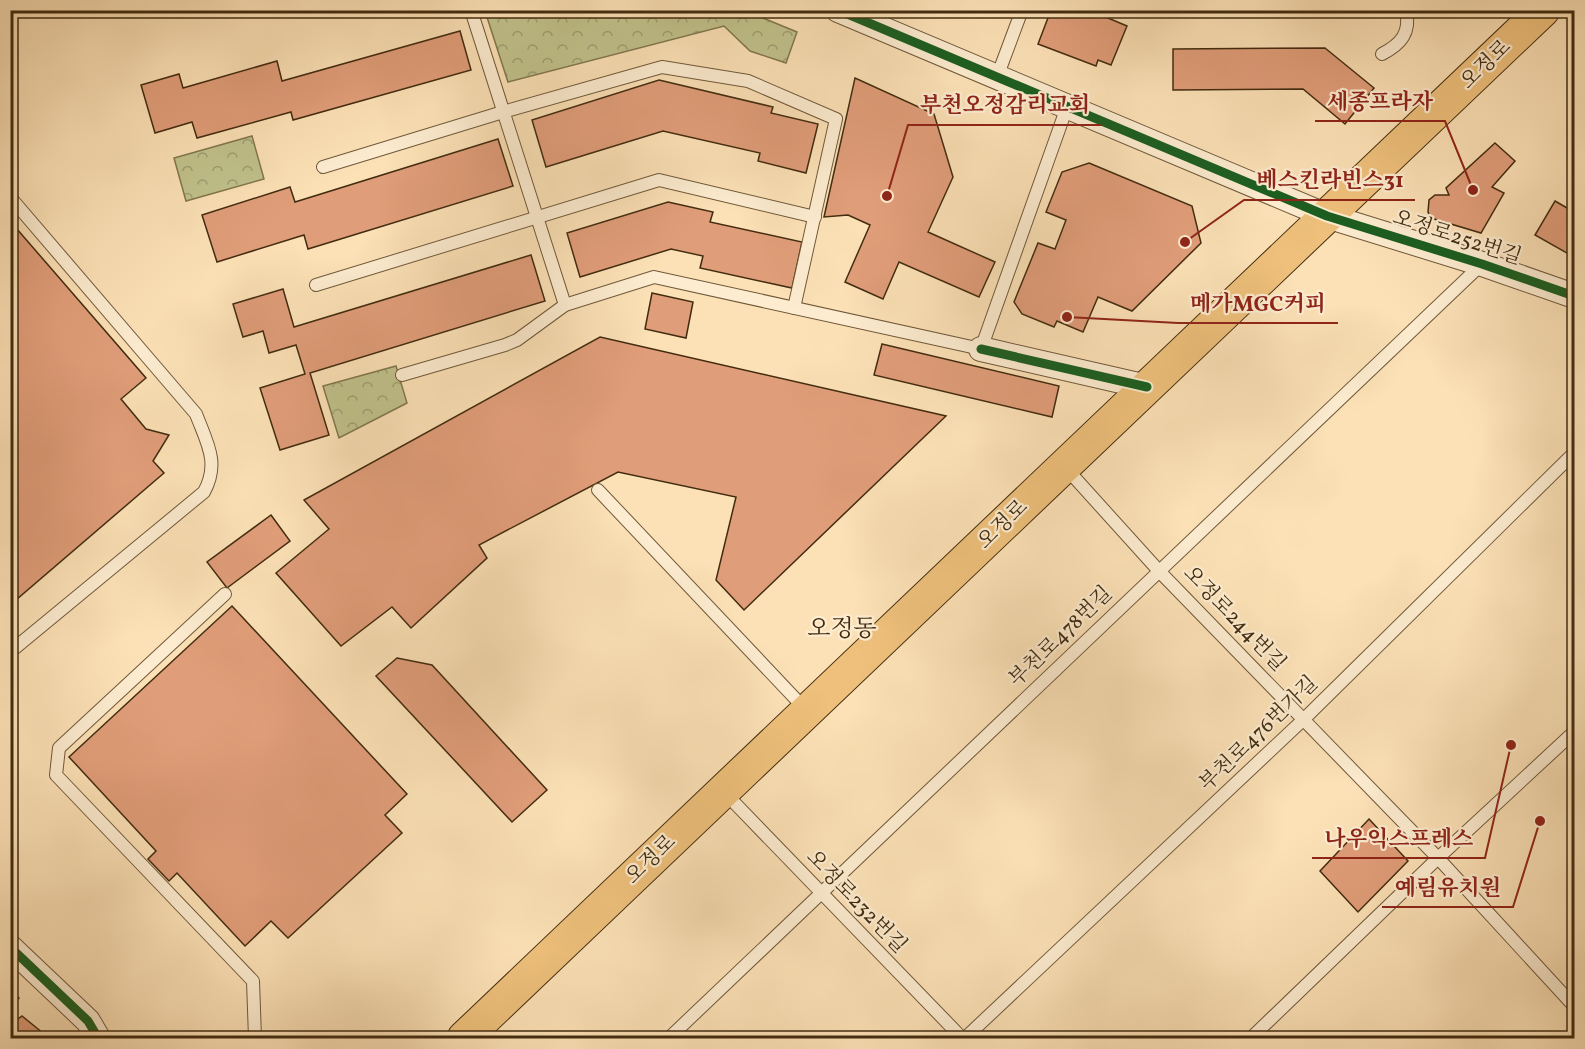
<svg xmlns="http://www.w3.org/2000/svg" width="1585" height="1049" viewBox="0 0 1585 1049" font-family="Vollkorn,'Noto Serif KR',serif">
<style>
.forest{fill:url(#forest-crowns);stroke:#82774e;stroke-width:1.5}
.building{fill:#e09d79;stroke:#422c10;stroke-width:1.5}
.lines{fill:none;stroke-linecap:round;stroke-linejoin:round}
.lane-casing{stroke:#70593a;stroke-width:14}
.street-casing{stroke:#70593a;stroke-width:26}
.primary-casing{stroke:#422c10;stroke-width:35}
.lane{stroke:#fdecd0;stroke-width:12}
.street{stroke:#fdecd0;stroke-width:24}
.primary{stroke:#eec07b;stroke-width:33}
.cycleway-casing{stroke:#fdecd0;stroke-width:13}
.cycleway{stroke:#1b5e20;stroke-width:9}
.labels{text-anchor:middle;dominant-baseline:central;stroke-width:4.5;stroke-linejoin:round;paint-order:stroke}
.street-label{font-size:21px;fill:#422c10;stroke:#fdecd0}
.quarter-label{font-size:24px;fill:#422c10;stroke:#fdecd0}
.leader{fill:none;stroke:#8f2418;stroke-width:2}
.callout-dot{fill:#8f2418;stroke:#fdecd0;stroke-width:2}
.callout-label{font-size:22px;text-anchor:middle;font-weight:bold;fill:#8f2418;stroke:#fdecd0;stroke-width:4.5;stroke-linejoin:round;paint-order:stroke}
</style>
<defs>
<pattern id="forest-crowns" width="20" height="18" patternUnits="userSpaceOnUse" patternTransform="scale(1.5)"><rect width="20" height="18" fill="#c1c28c"/><path d="M2 6a3 3 0 1 1 6 0M12 15a3 3 0 1 1 6 0" fill="none" stroke="#9e9e71"/></pattern>
</defs>
<rect width="100%" height="100%" fill="#fce1b6"/>
<filter id="stains"><feTurbulence type="fractalNoise" baseFrequency=".00333" numOctaves="4"/><feColorMatrix values="0 0 0 0 .2 0 0 0 0 .09 0 0 0 0 .02 0 0 0 .5 -.17"/></filter>
<radialGradient id="worn" r=".72"><stop offset=".6" stop-color="#630" stop-opacity="0"/><stop offset="1" stop-color="#630" stop-opacity=".3"/></radialGradient>
<g class="forest">
<polygon points="485,11 746,11 797,32 786,63 750,51 724,26 508,82"/>
<polygon points="252,136 264,179 186,201 174,158"/>
<polygon points="396,366 407,403 339,438 323,386"/>
</g>
<g class="building">
<polygon points="1051,10 1089,10 1127,26 1111,65 1098,60 1096,66 1038,44"/>
<polygon points="460,31 471,70 293,120 291,112 197,138 192,122 155,133 141,85 179,74 183,88 277,61 282,81"/>
<polygon points="1325,48 1374,88 1345,124 1303,89 1173,90 1173,49"/>
<polygon points="855,78 934,114 953,177 928,232 995,262 979,297 899,262 883,299 845,282 870,225 848,215 824,217"/>
<polygon points="659,80 773,107 771,113 818,124 806,173 758,161 760,153 663,131 546,167 532,120"/>
<polygon points="498,139 513,186 308,249 304,235 217,262 202,215 290,187 295,202"/>
<polygon points="1495,143 1515,161 1492,187 1504,193 1481,233 1431,218 1428,212 1429,200 1435,195 1449,195 1446,188"/>
<polygon points="1089,163 1192,206 1201,243 1132,311 1098,297 1083,332 1057,321 1054,327 1022,314 1014,302 1038,243 1055,249 1066,220 1046,212 1062,172"/>
<polygon points="1555,201 1574,212 1574,257 1535,235"/>
<polygon points="668,202 713,212 710,222 802,242 792,288 700,268 703,256 671,249 580,277 567,233"/>
<polygon points="10,221 146,378 121,399 146,429 169,435 153,461 164,473 10,605"/>
<polygon points="531,255 545,301 310,373 329,435 280,450 260,388 305,374 296,345 269,353 263,331 243,337 233,304 283,289 294,327"/>
<polygon points="652,293 693,302 686,338 645,329"/>
<polygon points="600,337 946,416 744,610 716,580 736,497 618,472 479,545 487,558 411,628 392,607 341,646 276,573 329,529 304,500"/>
<polygon points="882,344 1059,386 1052,417 874,375"/>
<polygon points="271,515 290,541 227,588 207,562"/>
<polygon points="232,606 407,794 385,815 402,833 288,938 271,921 245,946 177,873 169,881 148,859 156,851 69,757"/>
<polygon points="397,658 432,665 547,790 512,822 376,676"/>
<polygon points="1369,819 1408,861 1358,912 1320,871"/>
<polygon points="10,990 19,998 10,1009"/>
<polygon points="22,1016 49,1038 10,1038 10,1025"/>
</g>
<g class="lines">
<defs>
<g id="lane">
<polyline points="471,10 565,305 654,277 981,349 1067,107"/>
<path d="M1382,54C1401,44 1411,33 1406,10"/>
<polyline points="997,77 1022,10"/>
<polyline points="323,167 503,112 662,67 748,81 836,119 794,308"/>
<path d="M10,197L196,414C207,443 220,463 204,492L10,652"/>
<polyline points="316,285 659,180 815,217"/>
<polyline points="402,375 505,345 517,340 565,305"/>
<polyline points="1065,467 1159,571 1438,858 1574,1006"/>
<polyline points="598,490 807,711"/>
<polyline points="225,594 59,748 56,775 253,981 255,1038"/>
<polyline points="724,792 962,1038"/>
<polyline points="669,1038 1482,264"/>
<polyline points="965,1038 1304,719 1574,453"/>
<polyline points="1251,1038 1438,858 1574,732"/>
</g>
<g id="street">
<polyline points="838,10 1327,216 1482,264 1574,296"/>
<polyline points="981,349 1147,387"/>
<polyline points="10,947 88,1021 98,1038"/>
</g>
<polyline id="primary" points="464,1038 1543,10"/>
</defs>
<use href="#lane" class="lane-casing"/>
<use href="#street" class="street-casing"/>
<use href="#primary" class="primary-casing"/>
<use href="#lane" class="lane"/>
<use href="#street" class="street"/>
<use href="#primary" class="primary"/>
<defs>
<g id="cycleway">
<polyline points="838,10 1327,216 1482,264 1574,296"/>
<polyline points="981,349 1147,387"/>
<polyline points="10,947 88,1021 98,1038"/>
</g>
</defs>
<use href="#cycleway" class="cycleway-casing"/>
<use href="#cycleway" class="cycleway"/>
</g>
<g class="labels">
<g class="street-label">
<text transform="translate(1486 65) rotate(-44)">오정로</text>
<text transform="translate(1457 238) rotate(18)">오정로252번길</text>
<text transform="translate(1003 525) rotate(-44)">오정로</text>
<text transform="translate(1234 619) rotate(46)">오정로244번길</text>
<text transform="translate(1061 637) rotate(-44)">부천로478번길</text>
<text transform="translate(1259 734) rotate(-44)">부천로476번가길</text>
<text transform="translate(651 860) rotate(-44)">오정로</text>
<text transform="translate(856 902) rotate(46)">오정로232번길</text>
</g>
<g class="quarter-label">
<text x="842" y="630">오정동</text>
</g>
</g>
<path class="leader" d="M1473 190L1445 121H1315M887 196L908 125H1102M1185 242L1244 200H1415M1067 317L1178 323H1338M1511 745L1485 858H1312M1540 821L1513 907H1382"/>
<g class="callout-dot">
<circle cx="1473" cy="190" r="6"/>
<circle cx="887" cy="196" r="6"/>
<circle cx="1185" cy="242" r="6"/>
<circle cx="1067" cy="317" r="6"/>
<circle cx="1511" cy="745" r="6"/>
<circle cx="1540" cy="821" r="6"/>
</g>
<g class="callout-label">
<text x="1380" y="109">세종프라자</text>
<text x="1005" y="112">부천오정감리교회</text>
<text x="1330" y="187">베스킨라빈스31</text>
<text x="1258" y="311">메가MGC커피</text>
<text x="1399" y="846">나우익스프레스</text>
<text x="1448" y="895">예림유치원</text>
</g>
<rect width="1585" height="1049" fill="none" stroke="#fce1b6" stroke-width="36"/>
<rect x="12" y="12" width="1561" height="1025" fill="none" stroke="#422c10" stroke-width="3"/>
<rect x="18" y="18" width="1549" height="1013" fill="none" stroke="#422c10" stroke-width="1.5"/>
<rect width="100%" height="100%" filter="url(#stains)"/>
<rect width="100%" height="100%" fill="url(#worn)"/>
</svg>
